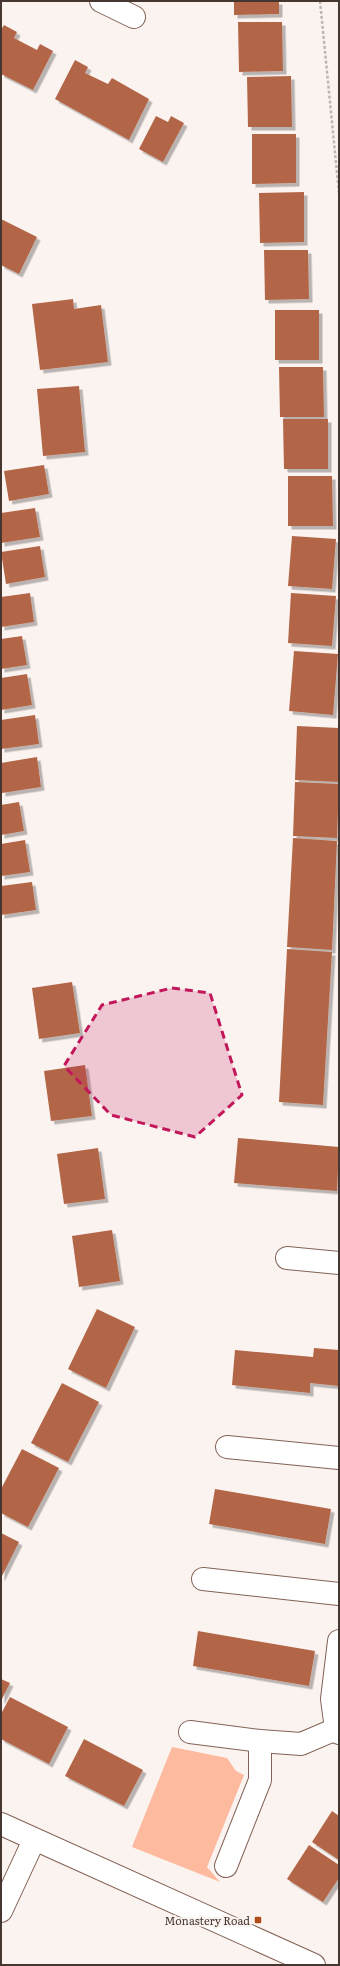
<svg xmlns="http://www.w3.org/2000/svg" width="340" height="1966" viewBox="0 0 340 1966" font-family="Literata,serif">
<style>
.green{fill:#feba9f}
.building{fill:#b36646;filter:url(#shadow)}
.lines{fill:none;stroke-linecap:round;stroke-linejoin:round}
.minor-casing{stroke:#826255;stroke-width:24}
.path{stroke:#bfb5b1;stroke-width:2.5;stroke-dasharray:3 2;stroke-linecap:butt}
.minor{stroke:#fff;stroke-width:22}
.marked{fill:#c2185b;fill-opacity:0.2;stroke:#c2185b;stroke-width:3;stroke-dasharray:8 5;stroke-linejoin:round}
.poi-dot{fill:#b04c1a;stroke:#fbf3f0;stroke-width:1.5}
.labels{text-anchor:middle;dominant-baseline:central;stroke-width:4;stroke-linejoin:round;paint-order:stroke}
.poi-label{font-size:11px;fill:#453630;stroke:#fbf3f0;text-anchor:end}
</style>
<defs>
<filter id="shadow"><feDropShadow dx="3.5" dy="3.5" stdDeviation="0" flood-color="#0004"/></filter>
</defs>
<rect width="100%" height="100%" fill="#fbf3f0"/>
<polygon class="green" points="172,1747 227,1758 236,1771 244,1775 207,1867 220,1882 132,1847"/>
<g class="building">
<polygon points="234,1 279,1 279,14 234,15"/>
<polygon points="238,22 282,22 283,71 239,72"/>
<polygon points="4,25 17,32 14,38 37,50 40,44 53,51 33,90 1,74 1,30"/>
<polygon points="75,60 88,67 85,73 108,84 112,78 149,99 129,140 55,99"/>
<polygon points="291,76 292,127 248,127 247,77"/>
<polygon points="156,116 168,122 171,116 184,123 163,162 139,149"/>
<polygon points="252,134 296,134 296,183 252,184"/>
<polygon points="304,192 304,242 260,243 259,193"/>
<polygon points="1,219 37,237 19,274 1,265"/>
<polygon points="264,250 308,250 309,299 265,300"/>
<polygon points="73,299 74,309 101,305 108,362 40,370 32,304"/>
<rect x="275" y="310" width="44" height="50"/>
<polygon points="279,367 323,367 324,417 280,417"/>
<polygon points="79,386 85,452 43,456 37,389"/>
<polygon points="283,419 328,419 328,469 284,469"/>
<polygon points="44,465 49,494 9,501 4,471"/>
<polygon points="288,476 332,476 333,526 288,526"/>
<polygon points="35,508 40,537 1,543 1,513"/>
<polygon points="292,536 336,539 332,589 288,586"/>
<polygon points="40,546 45,577 6,584 1,552"/>
<polygon points="30,593 34,622 1,627 1,597"/>
<polygon points="291,593 336,596 332,646 288,643"/>
<polygon points="22,636 27,665 1,669 1,639"/>
<polygon points="294,651 338,654 333,715 289,711"/>
<polygon points="27,674 32,705 1,710 1,678"/>
<polygon points="35,715 39,744 1,749 1,720"/>
<polygon points="297,726 339,728 339,782 295,780"/>
<polygon points="37,757 41,787 2,793 1,763"/>
<polygon points="295,782 339,784 337,838 293,836"/>
<polygon points="19,802 24,831 1,835 1,805"/>
<polygon points="293,838 337,841 332,950 287,947"/>
<polygon points="25,840 30,872 1,876 1,844"/>
<polygon points="32,882 36,910 1,915 1,886"/>
<polygon points="287,949 332,952 323,1105 279,1102"/>
<polygon points="72,982 80,1033 39,1039 32,988"/>
<polygon points="85,1065 92,1116 51,1121 44,1071"/>
<polygon points="238,1138 339,1147 337,1191 234,1183"/>
<polygon points="98,1148 105,1199 64,1204 57,1154"/>
<polygon points="112,1230 120,1281 79,1287 72,1236"/>
<polygon points="97,1309 135,1327 106,1388 68,1369"/>
<polygon points="314,1348 339,1350 339,1386 310,1383 310,1393 232,1385 235,1350 313,1357"/>
<polygon points="62,1383 99,1402 68,1462 31,1443"/>
<polygon points="22,1449 59,1468 28,1527 1,1513 1,1489"/>
<polygon points="215,1489 331,1509 325,1544 209,1524"/>
<polygon points="1,1533 19,1542 1,1578"/>
<polygon points="198,1631 315,1651 309,1686 193,1666"/>
<polygon points="1,1679 10,1683 1,1701"/>
<polygon points="10,1697 68,1727 49,1764 1,1739 1,1714"/>
<polygon points="84,1739 143,1770 124,1806 65,1776"/>
<polygon points="332,1811 339,1816 339,1860 312,1842"/>
<polygon points="309,1845 339,1865 339,1878 323,1902 287,1879"/>
</g>
<g class="lines">
<defs>
<g id="minor">
<polyline points="101,1 134,17"/>
<polyline points="287,1258 339,1263"/>
<polyline points="227,1447 339,1458"/>
<polyline points="203,1579 339,1594"/>
<polyline points="339,1641 332,1699 336,1729 339,1733"/>
<polyline points="190,1732 260,1741 301,1744 336,1729"/>
<polyline points="1,1824 314,1965"/>
<polyline points="226,1866 260,1780 260,1741"/>
<polyline points="1,1911 34,1840"/>
</g>
</defs>
<use href="#minor" class="minor-casing"/>
<polyline class="path" points="320,1 339,193"/>
<use href="#minor" class="minor"/>
</g>
<path class="marked" d="M172,988L210,993L242,1095L195,1137L111,1115L64,1066L102,1005Z"/>
<rect class="poi-dot" x="254" y="1916" width="8" height="8" rx="2"/>
<g class="labels">
<g class="poi-label">
<text x="250" y="1920">Monastery Road</text>
</g>
</g>
<rect width="340" height="1966" fill="none" stroke="#453630" stroke-width="4"/>
</svg>
